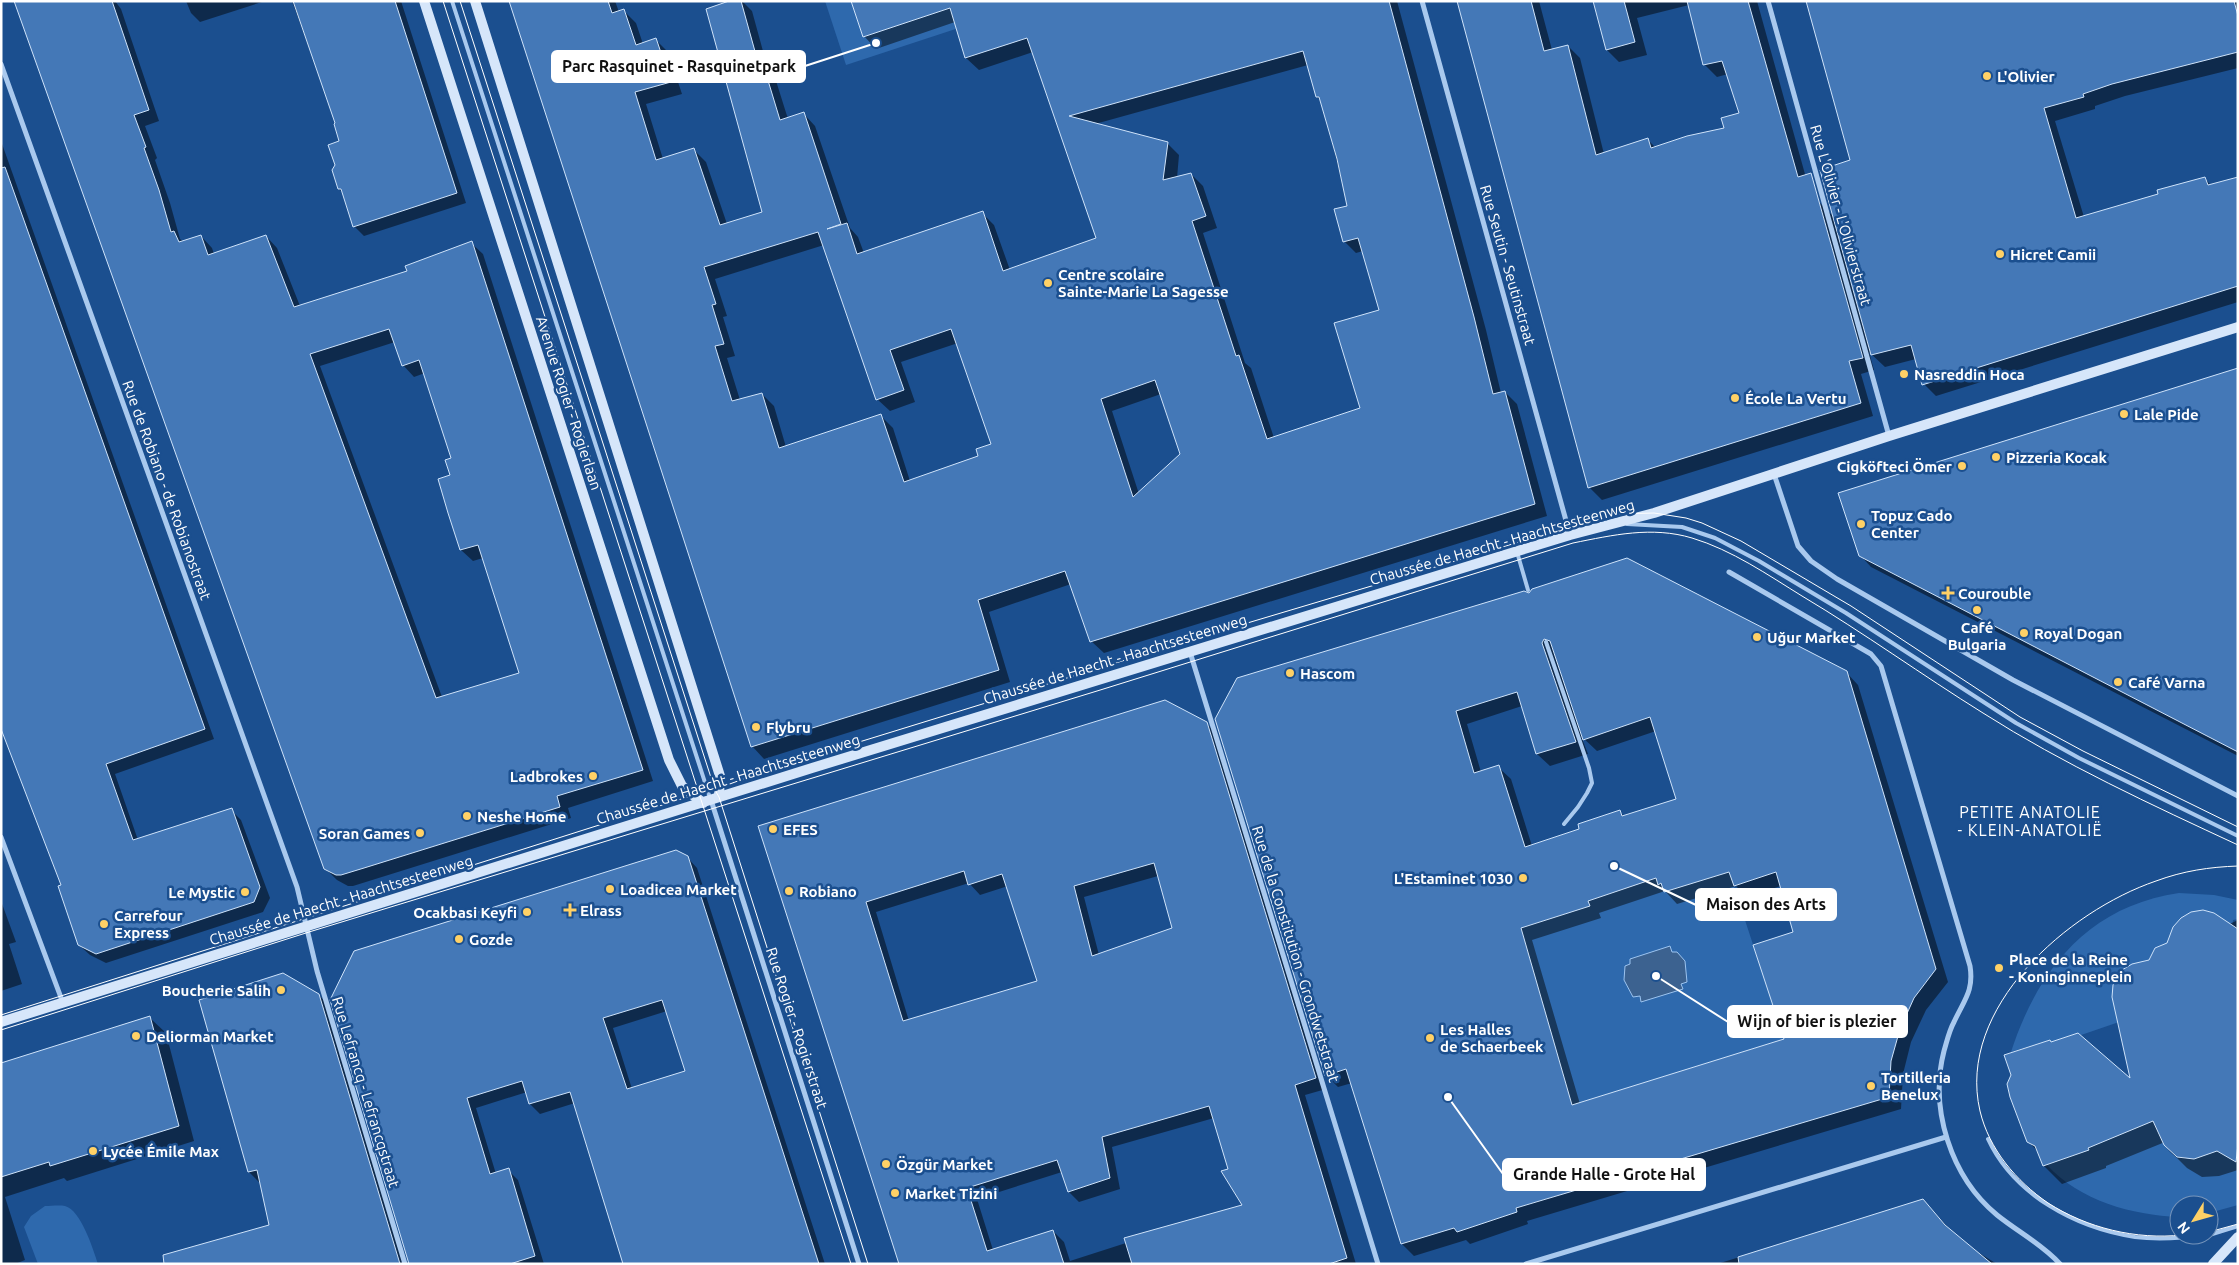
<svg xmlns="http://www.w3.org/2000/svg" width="2239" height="1265" viewBox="0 0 2239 1265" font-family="Ubuntu,sans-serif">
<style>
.green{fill:#2e69ad}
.water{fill:#3c6290;stroke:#9cc4f0}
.shadow{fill:#0007;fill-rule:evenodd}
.building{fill:#4478b7;stroke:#cfe3fa;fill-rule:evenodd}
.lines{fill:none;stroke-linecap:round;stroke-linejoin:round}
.lane{stroke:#a9c9ee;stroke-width:4}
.street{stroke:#a9c9ee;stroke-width:5}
.secondary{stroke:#d6e6fa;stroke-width:10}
.tram{stroke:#fff;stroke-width:1}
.poi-dot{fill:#ffd166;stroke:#1b4f8f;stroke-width:2}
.labels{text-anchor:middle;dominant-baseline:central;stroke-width:5;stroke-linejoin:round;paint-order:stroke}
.poi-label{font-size:15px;font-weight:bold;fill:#fff;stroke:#1b4f8f;text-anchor:start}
.street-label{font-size:15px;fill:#fff;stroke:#1b4f8f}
.neighbourhood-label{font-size:16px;letter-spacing:1px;fill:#fff;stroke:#1b4f8f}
.leader{fill:none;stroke:#fff;stroke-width:2}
.callout-dot{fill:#fff;stroke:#1b4f8f;stroke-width:2}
.callout{fill:#fff;stroke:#fff;stroke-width:2}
.callout-label{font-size:16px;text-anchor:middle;font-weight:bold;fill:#111}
</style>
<rect width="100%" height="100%" fill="#1b4f8f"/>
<g class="green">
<polygon points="825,1 1041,1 846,65"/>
<polygon points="1676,799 1722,850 1784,1039 1572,1105 1521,928 1590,906 1588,901 1656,878 1658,884 1661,883 1664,892 1690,884 1679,835 1667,802"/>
<path d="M2179,893L2214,895L2238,900V919L2233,920L2232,930L2214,913L2203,910L2191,912L2181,918L2173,927L2169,951L2163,945L2155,948L2151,956L2157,963C2109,960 2109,984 2119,1022L2052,1045L2050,1040L2011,1052C2038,969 2089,906 2179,893Z"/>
<path d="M2153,1121C2157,1129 2160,1139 2165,1146C2180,1169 2204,1158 2220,1144V1153L2228,1157L2238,1144V1205L2209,1213V1205H2179V1217C2132,1215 2080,1201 2047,1165L2088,1150L2087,1144Z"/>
<path d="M45,1206C51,1206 59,1205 65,1206C81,1210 93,1249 98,1264H38L24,1227L31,1216Z"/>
</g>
<polygon class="water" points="1670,946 1672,952 1677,952 1685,961 1687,982 1681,984 1683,989 1641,1002 1640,996 1633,997 1624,980 1625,966 1630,964 1630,959"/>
<g class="shadow">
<path d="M16,1H115L121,9L159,121L145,126L157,158L155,160L170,203L180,239L184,242L201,236L212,248L214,254L266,236L277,248L300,306L408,272L471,243L483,254L653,781L568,808L571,818L353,886H348L337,880L325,868ZM395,342L403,365L414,377L425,373L453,458L450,513L461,550L473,561L483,558L521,674L442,697L320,366Z"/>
<polygon points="186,1 265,1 200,22 191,13"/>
<polygon points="292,1 401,1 466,203 364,236 354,226 343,193 339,189 336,165 341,142 337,124"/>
<path d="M511,1H615L619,12L624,11L636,23L643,44L656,40L668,52L682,94L646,104L663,159L694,150L706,162L727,224L763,213L733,1H742L752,11L766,62L772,68L788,119L803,113L815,126L850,228L858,237L864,253L982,213L994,225L1010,270L1097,239L1033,52L979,70L966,58L955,22L876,49L864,36L852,1H1397L1486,330L1501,393L1505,392L1517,404L1547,516L1104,653L1091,641L1071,584L989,612L1010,682L764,759L752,746ZM1308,65L1317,97L1322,101L1348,206L1344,241L1356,253L1363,251L1380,311L1361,408L1274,438L1251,368L1245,363L1203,233L1217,228L1203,186L1191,174L1177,178L1179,155L1167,143L1095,124ZM824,245L877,399L890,411L915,402L901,362L958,343L993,444L980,457L910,481L893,428L881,416L786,447L774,406L762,394L740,400L727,358L735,356L723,317L727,316L715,279ZM1161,394L1182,454L1139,494L1112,411Z"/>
<polygon points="1459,1 1539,1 1552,50 1568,46 1580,58 1604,154 1648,140 1656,148 1726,129 1741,114 1728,74 1717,77 1704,64 1689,5 1637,18 1647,55 1619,62 1607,50 1594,1 1757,1 1808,185 1818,201 1834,217 1861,189 1807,1 2238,1 2238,68 2125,96 2095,106 2095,109 2055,121 2084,217 2160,195 2205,179 2212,186 2238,178 2238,302 1936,396 1924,384 1916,359 1885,367 1869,352 1874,370 1861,374 1873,416 1602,500 1589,487"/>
<polygon points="1,141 214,739 115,774 138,840 231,810 241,820 270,898 263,912 106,963 90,955 79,945 62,886 1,723"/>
<polygon points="2238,369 2238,756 1871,567 1860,555"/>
<path d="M1524,592L1846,672L1858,685L1948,982L1926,1010L1911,1042L1903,1074L1901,1109L1527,1221L1528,1224L1470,1244L1466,1240L1414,1256L1402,1244L1352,1083L1338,1087L1326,1075L1217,719ZM1522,706L1537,754L1550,766L1588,754L1581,736L1597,751L1656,731L1678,800L1624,816L1619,811L1581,830L1532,846L1511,779L1498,767L1481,772L1467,724ZM1736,886L1747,897L1781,886L1795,933L1785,1039L1580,1104L1532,940L1601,918L1599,913L1665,891L1677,904Z"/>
<path d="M1206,723L1217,734L1326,1089L1305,1095L1356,1264H900L760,827ZM1158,876L1173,929L1099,955L1084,897ZM969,883L980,895L1008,886L1038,982L909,1021L876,912ZM1214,1118L1230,1170L1244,1205L1070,1261L1064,1242L1053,1231L993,1250L977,1199L1062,1172L1069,1192L1079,1202L1120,1189L1112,1147Z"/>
<path d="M687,857L697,868L825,1264H625L575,1103L540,1114L530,1104L527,1092L476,1108L496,1174L508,1170L518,1180L544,1264H410L332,1000ZM667,1011L686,1071L632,1089L613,1028Z"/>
<polygon points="1,901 16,942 9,944 22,984 1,991"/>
<polygon points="2238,920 2238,1170 2219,1176 2202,1177 2187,1168 2168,1149 2165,1142 2106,1166 2106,1168 2062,1184 2044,1166 2039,1153 2028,1141 2052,1043 2132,1081 2150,961"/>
<polygon points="319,995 329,1006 407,1264 217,1264 271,1226 261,1181 259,1182 249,1172"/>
<polygon points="150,1018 166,1033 194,1141 67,1181 64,1178 5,1197 25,1260 15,1264 1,1264 1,1065"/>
<polygon points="1923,1200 1952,1232 1971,1248 1997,1264 1717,1264"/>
</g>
<g class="building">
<path d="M14,1H112L149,110L134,115L146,147L144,148L159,190L171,232L174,231L179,242L201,235L208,255L266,235L294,307L407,271L405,266L472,241L643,770L557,796L560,807L364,868L341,875H336L324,869ZM389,329L402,366L419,360L451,458L445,460L450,475L438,479L448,513L460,550L478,545L519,673L436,698L310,354Z"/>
<polygon points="293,1 395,1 457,193 353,227 341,189 338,189 332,170 335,165 328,145 339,141 334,124 335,123"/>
<path d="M509,1H608L612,13L624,9L636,45L656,38L671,82L635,92L656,160L694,148L720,225L762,212L706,9L729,1H741L756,55L760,54L780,120L804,112L841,224L827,229L847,223L857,254L983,211L1003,271L1096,238L1027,38L965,58L950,8L863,37L851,1H1389L1474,317L1493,394L1505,391L1535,504L1090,642L1065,571L978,600L999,670L751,747ZM1303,51L1316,97H1319L1337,159L1347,206L1334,209L1343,242L1358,238L1379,310L1334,323L1360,408L1267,439L1239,355L1236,356L1192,221L1206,216L1191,173L1163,180L1168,142L1069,116ZM818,232L876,400L904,390L890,350L951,329L991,444L976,449L978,456L904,482L881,414L779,448L762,393L732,401L715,346L724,344L712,305L716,304L704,267ZM1155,380L1180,454L1133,497L1101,399Z"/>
<polygon points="1457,1 1531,1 1544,51 1568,45 1596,155 1648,138 1651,148 1687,136 1724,128 1721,118 1739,113 1722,61 1703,65 1687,1 1748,1 1798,177 1811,173 1863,358 1849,361 1861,403 1588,488"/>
<polygon points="1593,1 1624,1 1635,42 1606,50"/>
<polygon points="1806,1 2234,1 2238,16 2238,52 2112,84 2083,94 2084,97 2044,108 2076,218 2158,194 2157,190 2205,177 2208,185 2238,177 2238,286 1922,385 1911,345 1871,355 1820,170 1850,160"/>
<polygon points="5,167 205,729 106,764 133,840 232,808 260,887 254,902 96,954 78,945 58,886 61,885 1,729 1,168"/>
<polygon points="2238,368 2238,752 1859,556 1838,493"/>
<path d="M1627,558L1847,671L1936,969L1914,998L1900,1029L1891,1061L1889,1097L1516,1208L1517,1212L1457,1232L1454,1228L1401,1244L1346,1069L1325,1076L1215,719L1237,678L1524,591L1529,593L1532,589ZM1544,639L1550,641L1583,740L1650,717L1676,799L1622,816L1620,810L1578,824L1579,829L1525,847L1499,765L1474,773L1456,711L1517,692L1536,754L1576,742L1542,643ZM1729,872L1734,886L1776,872L1793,932L1753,945L1784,1039L1572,1105L1521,928L1590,906L1588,901L1656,878L1658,885L1661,883L1664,892Z"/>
<path d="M1165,700L1207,722L1316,1078L1295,1085L1347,1258L1329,1264H1132L1124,1238L1242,1205L1221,1171L1228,1169L1209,1106L1102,1137L1110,1178L1068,1192L1057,1160L967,1188L987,1251L1053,1230L1064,1264H899L758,826ZM1154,863L1172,928L1092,956L1074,886ZM964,871L968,885L1002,874L1037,981L903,1021L866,902Z"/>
<path d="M676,850L688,856L819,1264H623L570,1092L529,1104L522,1081L467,1098L490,1174L509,1168L535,1256L510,1264H409L330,1000L354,951ZM662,1000L685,1071L627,1089L603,1018Z"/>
<polygon points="2203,910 2214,913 2238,929 2238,1144 2236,1162 2217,1151 2194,1159 2177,1157 2164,1145 2153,1121 2088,1148 2089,1150 2043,1166 2035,1146 2027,1142 2010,1097 2007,1084 2011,1075 2004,1055 2050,1040 2051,1042 2078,1033 2130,1078 2112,997 2113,985 2122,970 2132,964 2149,960 2155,948 2167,943 2173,927 2181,918 2191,912"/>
<polygon points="283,973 319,994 400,1264 164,1264 163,1255 269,1225 257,1170 248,1172 199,1000"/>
<polygon points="150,1016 179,1126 50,1166 49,1162 1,1177 1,1063"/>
<polygon points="1923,1199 1945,1225 1992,1264 1739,1264 1738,1257"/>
</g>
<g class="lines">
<g class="lane">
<polyline points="452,1 710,798"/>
<polyline points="1627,524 1682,527 1715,538 1759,561 1846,613 2016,723 2079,758 2238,836"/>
<polyline points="1517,552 1528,590"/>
<polyline points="1546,642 1589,768 1592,783 1587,793 1578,807 1564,824"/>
<path d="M1988,1139C2014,1195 2076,1228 2135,1237C2159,1240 2184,1238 2208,1235"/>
<polyline points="2209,1235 2238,1226"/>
</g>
<g class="street">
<polyline points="1422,1 1570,535"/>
<polyline points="1768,1 1889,436"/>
<polyline points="1,64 297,887 317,971 405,1264"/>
<polyline points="1774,474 1798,546 1811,561 1837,579 2013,680 2238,796"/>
<path d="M1729,572L1871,654L1881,666L1970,966C1974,991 1964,1000 1954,1022C1949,1031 1947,1041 1944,1051C1929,1109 1951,1177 1997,1215C2018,1232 2042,1244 2060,1264"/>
<polyline points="1190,652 1378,1264"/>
<polyline points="711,800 859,1264"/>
<polyline points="1,837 63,1003"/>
<polyline points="1526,1264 1946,1137"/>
</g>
<g class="secondary">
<polyline points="424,1 669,760 682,786 703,803"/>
<polyline points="475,1 720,776 719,797"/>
<polyline points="1,1022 812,768 1570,535 1654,513 1889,436 2238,327"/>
<polyline points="2213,1264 2238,1237"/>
</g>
<g class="tram">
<polyline points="443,1 851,1264"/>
<polyline points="460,1 715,790 719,797 868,1264"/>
<polyline points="1,1015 700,793 708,792 765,771 1187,641 1613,514 1654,513 1686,518 1702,523 1741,541 1851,606 2020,717 2083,751 2238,827"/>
<path d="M1,1030L309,932L1097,691L1573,543C1613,535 1652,526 1692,538C1732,550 1768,575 1802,596C1864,633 1922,675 1983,713C2063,764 2152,805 2238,845"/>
<polyline points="2209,1232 2238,1224"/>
<path d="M2182,1235C2136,1240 2087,1228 2048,1203C2016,1181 1989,1149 1980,1111C1956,1008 2068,911 2156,881C2183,871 2209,867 2238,866"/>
</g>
</g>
<g class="poi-dot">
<circle cx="1987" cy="76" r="5"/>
<circle cx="2000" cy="254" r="5"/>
<circle cx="1048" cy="283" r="5"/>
<circle cx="1904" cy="374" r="5"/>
<circle cx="1735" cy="398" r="5"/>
<circle cx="2124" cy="414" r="5"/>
<circle cx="1996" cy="457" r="5"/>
<circle cx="1962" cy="466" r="5"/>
<circle cx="1861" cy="524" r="5"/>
<path d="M1945.5 585.5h5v5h5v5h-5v5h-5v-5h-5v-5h5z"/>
<circle cx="1977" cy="610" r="5"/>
<circle cx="2024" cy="633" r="5"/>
<circle cx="1757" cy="637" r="5"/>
<circle cx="1290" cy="673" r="5"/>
<circle cx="2118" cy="682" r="5"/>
<circle cx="756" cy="727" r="5"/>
<circle cx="593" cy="776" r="5"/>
<circle cx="467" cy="816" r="5"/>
<circle cx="773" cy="829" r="5"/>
<circle cx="420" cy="833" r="5"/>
<circle cx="1523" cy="878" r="5"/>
<circle cx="610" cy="889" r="5"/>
<circle cx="789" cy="891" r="5"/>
<circle cx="245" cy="892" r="5"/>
<path d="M567.5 902.5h5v5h5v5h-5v5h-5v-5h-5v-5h5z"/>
<circle cx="527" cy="912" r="5"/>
<circle cx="104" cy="924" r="5"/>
<circle cx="459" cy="939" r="5"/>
<circle cx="1999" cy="968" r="5"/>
<circle cx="281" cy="990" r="5"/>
<circle cx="136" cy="1036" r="5"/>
<circle cx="1430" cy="1038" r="5"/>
<circle cx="1871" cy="1086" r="5"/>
<circle cx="93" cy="1151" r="5"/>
<circle cx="886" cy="1164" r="5"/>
<circle cx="895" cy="1193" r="5"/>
</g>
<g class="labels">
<g class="poi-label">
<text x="1997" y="76">L'Olivier</text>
<text x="2010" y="254">Hicret Camii</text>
<text x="1058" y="274">Centre scolaire<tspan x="1058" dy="17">Sainte-Marie La Sagesse</tspan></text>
<text x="1914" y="374">Nasreddin Hoca</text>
<text x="1745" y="398">École La Vertu</text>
<text x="2134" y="414">Lale Pide</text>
<text x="2006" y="457">Pizzeria Kocak</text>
<text x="1952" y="466" text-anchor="end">Cigköfteci Ömer</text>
<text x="1871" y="515">Topuz Cado<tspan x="1871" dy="17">Center</tspan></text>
<text x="1958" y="593">Courouble</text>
<text x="1977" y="627" text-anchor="middle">Café<tspan x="1977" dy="17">Bulgaria</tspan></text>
<text x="2034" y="633">Royal Dogan</text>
<text x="1767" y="637">Uğur Market</text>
<text x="1300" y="673">Hascom</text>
<text x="2128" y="682">Café Varna</text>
<text x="766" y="727">Flybru</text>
<text x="583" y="776" text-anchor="end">Ladbrokes</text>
<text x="477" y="816">Neshe Home</text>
<text x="783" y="829">EFES</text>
<text x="410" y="833" text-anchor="end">Soran Games</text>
<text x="1513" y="878" text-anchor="end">L'Estaminet 1030</text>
<text x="620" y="889">Loadicea Market</text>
<text x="799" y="891">Robiano</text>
<text x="235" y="892" text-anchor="end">Le Mystic</text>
<text x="580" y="910">Elrass</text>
<text x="517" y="912" text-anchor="end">Ocakbasi Keyfi</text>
<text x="114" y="915">Carrefour<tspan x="114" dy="17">Express</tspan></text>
<text x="469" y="939">Gozde</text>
<text x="2009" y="959">Place de la Reine<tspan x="2009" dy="17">- Koninginneplein</tspan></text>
<text x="271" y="990" text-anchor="end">Boucherie Salih</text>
<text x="1440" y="1029">Les Halles<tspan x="1440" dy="17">de Schaerbeek</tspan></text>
<text x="146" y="1036">Deliorman Market</text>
<text x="1881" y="1077">Tortilleria<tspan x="1881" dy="17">Benelux</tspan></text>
<text x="103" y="1151">Lycée Émile Max</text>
<text x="896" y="1164">Özgür Market</text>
<text x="905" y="1193">Market Tizini</text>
</g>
<g class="street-label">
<text transform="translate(1841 215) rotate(74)">Rue L'Olivier - L'Olivierstraat</text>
<text transform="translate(1508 265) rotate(74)">Rue Seutin - Seutinstraat</text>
<text transform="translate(569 403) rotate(72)">Avenue Rogier - Rogierlaan</text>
<text transform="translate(167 490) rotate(70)">Rue de Robiano - de Robianostraat</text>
<text transform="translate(1502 542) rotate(-16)">Chaussée de Haecht - Haachtsesteenweg</text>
<text transform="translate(1115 659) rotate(-17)">Chaussée de Haecht - Haachtsesteenweg</text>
<text transform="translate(728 779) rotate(-17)">Chaussée de Haecht - Haachtsesteenweg</text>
<text transform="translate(341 900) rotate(-17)">Chaussée de Haecht - Haachtsesteenweg</text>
<text transform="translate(1296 954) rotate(73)">Rue de la Constitution - Grondwetstraat</text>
<text transform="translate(797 1028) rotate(72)">Rue Rogier - Rogierstraat</text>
<text transform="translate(366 1092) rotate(73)">Rue Lefrancq - Lefrancqstraat</text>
</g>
<g class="neighbourhood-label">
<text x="2030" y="812">PETITE ANATOLIE<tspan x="2030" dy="18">- KLEIN-ANATOLIË</tspan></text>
</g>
</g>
<path class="leader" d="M876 43L805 66M1614 866L1696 905M1656 976L1728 1022M1448 1097L1503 1174"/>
<g class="callout-dot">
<circle cx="876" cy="43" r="5"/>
<circle cx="1614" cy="866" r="5"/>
<circle cx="1656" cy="976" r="5"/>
<circle cx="1448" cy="1097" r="5"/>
</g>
<g class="callout">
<rect x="552" y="51" width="253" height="31" rx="5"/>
<rect x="1696" y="889" width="140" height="31" rx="5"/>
<rect x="1728" y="1006" width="179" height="31" rx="5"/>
<rect x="1503" y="1159" width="202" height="31" rx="5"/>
</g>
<g class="callout-label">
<text x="679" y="72">Parc Rasquinet - Rasquinetpark</text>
<text x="1766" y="910">Maison des Arts</text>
<text x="1817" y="1027">Wijn of bier is plezier</text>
<text x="1604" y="1180">Grande Halle - Grote Hal</text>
</g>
<rect width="2239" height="1265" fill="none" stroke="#ffffff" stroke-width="5"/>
<g transform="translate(2194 1220) rotate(233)"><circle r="24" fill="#1b4f8f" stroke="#7695bc"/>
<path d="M0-4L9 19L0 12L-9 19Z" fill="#ffd166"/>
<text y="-8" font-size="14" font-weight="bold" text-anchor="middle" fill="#ffffff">N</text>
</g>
</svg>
